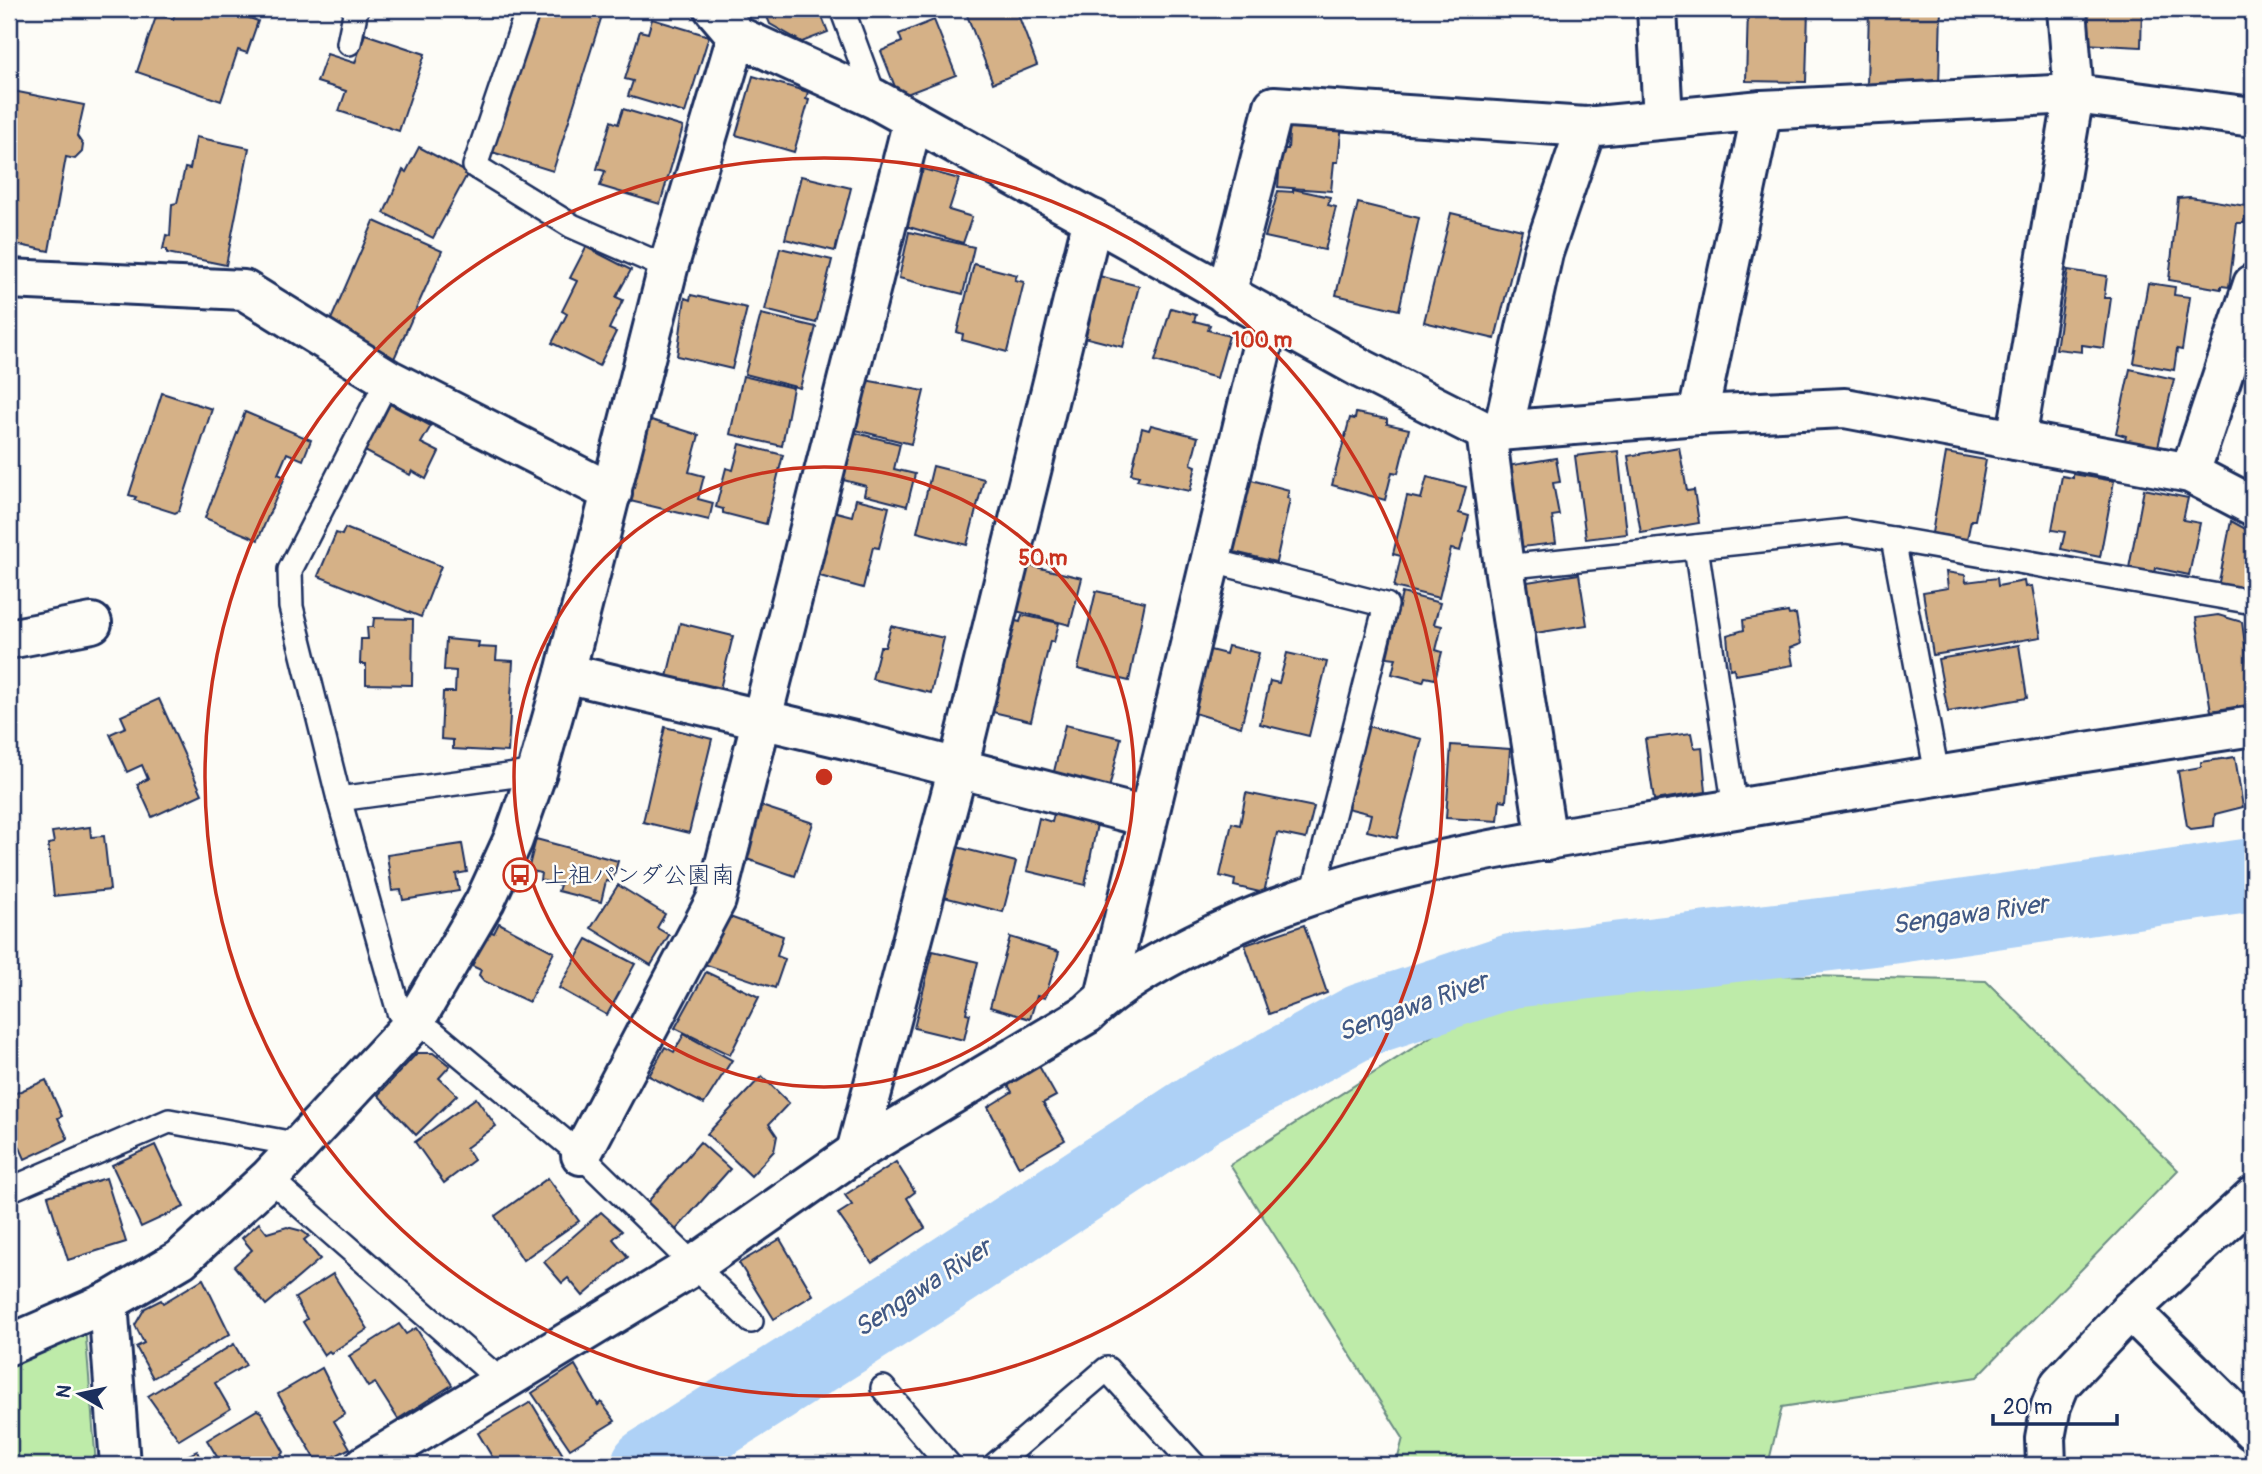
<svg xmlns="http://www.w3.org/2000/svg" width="2262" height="1474" viewBox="0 0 2262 1474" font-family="Pangolin,'Klee One',sans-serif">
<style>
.green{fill:#beeba9;stroke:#6c8d84;stroke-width:2}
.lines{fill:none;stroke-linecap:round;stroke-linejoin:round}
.river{stroke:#aed1f6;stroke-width:74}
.building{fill:#d5b187;stroke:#1b2f5e;stroke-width:2}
.service-casing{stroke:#1b2f5e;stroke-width:28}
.minor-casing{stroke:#1b2f5e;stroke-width:44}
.service{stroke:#fdfcf7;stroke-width:23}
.minor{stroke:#fdfcf7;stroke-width:38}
.ring{fill:none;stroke:#c8321e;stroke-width:3.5}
.labels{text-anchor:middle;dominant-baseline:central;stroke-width:5;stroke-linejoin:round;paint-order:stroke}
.poi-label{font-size:24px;fill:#1b2f5e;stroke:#fdfcf7;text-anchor:start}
.water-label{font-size:26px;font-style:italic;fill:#405884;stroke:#fdfcf7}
.centre{fill:#c8321e;stroke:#fdfcf7;stroke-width:3.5}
.ring-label{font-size:21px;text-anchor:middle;font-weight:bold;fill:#c8321e;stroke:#fdfcf7;stroke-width:5;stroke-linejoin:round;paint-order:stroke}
</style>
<rect width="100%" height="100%" fill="#fdfcf7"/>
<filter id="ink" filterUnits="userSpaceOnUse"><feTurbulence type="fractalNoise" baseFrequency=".0143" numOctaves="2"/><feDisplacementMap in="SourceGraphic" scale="14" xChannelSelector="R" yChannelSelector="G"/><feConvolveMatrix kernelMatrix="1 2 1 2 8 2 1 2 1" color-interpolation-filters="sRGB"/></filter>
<g filter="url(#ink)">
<g class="green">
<polygon points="1538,968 1986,981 2178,1170 1977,1377 1782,1407 1768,1465 1396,1465 1403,1438 1230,1165"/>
<polygon points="85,1326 96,1465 9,1465 9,1356"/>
</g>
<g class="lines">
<polyline class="river" points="648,1465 937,1281 1201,1108 1363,1020 1511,971 1890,927 2253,875"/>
</g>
<g class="building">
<polygon points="177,9 224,9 258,21 247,53 238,50 221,101 137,72 157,14 173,19"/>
<polygon points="537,9 604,9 553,171 492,152"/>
<polygon points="764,9 819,9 828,32 802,42 770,24"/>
<polygon points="984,9 1016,9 1037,65 993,83 967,15"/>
<polygon points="1748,9 1808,9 1806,82 1746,81"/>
<polygon points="1869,9 1941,9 1939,88 1867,85"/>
<polygon points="2085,9 2142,9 2141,47 2083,44"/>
<polygon points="652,19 709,36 685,113 628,96 633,81 625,79 640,31 648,33"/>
<polygon points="934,20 956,75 899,97 881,51 902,42 899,34"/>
<polygon points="365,34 425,54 399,131 339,111 346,91 317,82 327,54 355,63"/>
<polygon points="753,76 808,92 806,99 809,100 794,152 736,135"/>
<polygon points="13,91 84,105 77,136 83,145 82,152 75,159 66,157 49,251 9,243 11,130 9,129 9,117"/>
<polygon points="623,109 683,127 660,204 600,186 605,171 597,169 611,121 618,124"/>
<polygon points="1290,119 1342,124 1338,162 1334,162 1331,191 1278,187 1281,149 1288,149"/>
<polygon points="196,137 249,148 226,265 167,253 167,249 163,249 166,235 170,236 172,204 177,203 185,168 190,169"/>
<polygon points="419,147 468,173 433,238 384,213 403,170 406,172"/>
<polygon points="923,169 959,179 949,210 972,217 963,243 899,224 914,171 922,173"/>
<polygon points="801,176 851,188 835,251 785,239"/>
<polygon points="1293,189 1330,197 1328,205 1336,207 1325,250 1265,237 1278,191 1293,192"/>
<polygon points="2190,197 2246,206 2244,223 2237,223 2229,287 2221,286 2221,289 2169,280 2178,198"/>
<polygon points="1358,203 1419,218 1399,310 1336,295"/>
<polygon points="1451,213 1522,230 1495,339 1424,322"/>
<polygon points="374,221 442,251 393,361 326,331"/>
<polygon points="909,232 974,247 963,294 899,278"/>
<polygon points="586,247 631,270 616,297 623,300 609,329 616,332 599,366 552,343 567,314 562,311 577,281 570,278"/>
<polygon points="780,248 832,260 816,323 765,310"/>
<polygon points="974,264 1017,275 1015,280 1024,282 1007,352 962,340 963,334 957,332"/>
<polygon points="2068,270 2107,276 2104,298 2111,298 2104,348 2082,345 2082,352 2056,349"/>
<polygon points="1087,273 1139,286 1123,347 1072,334"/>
<polygon points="2148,283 2175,287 2174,295 2190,297 2182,350 2177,349 2174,370 2134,363"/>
<polygon points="691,295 747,308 732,369 677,356 685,298 690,300"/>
<polygon points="1171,308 1196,315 1194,321 1210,325 1208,330 1229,336 1217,378 1155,361"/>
<polygon points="761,314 816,327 800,388 745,374"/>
<polygon points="2130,369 2174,379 2157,451 2124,443 2126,436 2116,433"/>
<polygon points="743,376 793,388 782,446 730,434"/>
<polygon points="865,380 924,391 911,444 852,429"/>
<polygon points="9,385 13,386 11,425 9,425"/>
<polygon points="162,393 212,409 179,511 175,513 134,500 136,497 129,495"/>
<polygon points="390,404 431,426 421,443 439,452 426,479 412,471 410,475 361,449 374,426 378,428"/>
<polygon points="245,412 311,440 303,460 287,453 278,474 285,477 258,540 205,518"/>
<polygon points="1356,413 1387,419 1387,424 1409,429 1398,473 1392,472 1385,500 1332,485 1350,418 1355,419"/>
<polygon points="648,419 699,435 689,472 704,476 698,499 713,503 709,520 626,500"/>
<polygon points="1151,425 1198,437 1191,464 1196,466 1190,491 1137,480 1139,476 1131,474 1142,428 1149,430"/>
<polygon points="848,431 900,444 894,469 915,474 907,506 864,495 866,486 836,478"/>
<polygon points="740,444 783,455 766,524 723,513 723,509 716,507 726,468 733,470"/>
<polygon points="1679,447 1687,491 1694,490 1699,523 1641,533 1628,456"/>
<polygon points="1618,451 1627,534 1586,539 1575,456"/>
<polygon points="1946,453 1986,460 1975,520 1971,520 1967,540 1932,533"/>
<polygon points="1556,458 1560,482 1553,483 1559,515 1552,516 1556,543 1522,547 1519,521 1509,523 1501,467"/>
<polygon points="933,466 984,479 967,545 917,532"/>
<polygon points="2073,474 2114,481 2100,557 2061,549 2065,532 2052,530 2062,476 2073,478"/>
<polygon points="1240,477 1289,490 1287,498 1290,499 1276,562 1234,552 1225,538"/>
<polygon points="1427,477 1466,487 1459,513 1469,516 1460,551 1451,549 1439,598 1394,587 1401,556 1393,554 1407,496 1421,499"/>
<polygon points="2144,489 2188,498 2183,520 2200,523 2189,575 2156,568 2155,573 2129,568"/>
<polygon points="856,499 889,507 879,548 873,547 863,588 809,573 825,509 852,516"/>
<polygon points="2231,521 2253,533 2253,594 2218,587"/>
<polygon points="345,528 441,566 421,617 318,576 336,533 342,535"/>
<polygon points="1015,562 1082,578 1070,625 1016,611"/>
<polygon points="1946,572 1965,575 1966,582 1997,578 1998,586 2024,581 2025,587 2032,586 2041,637 1933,655 1923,592 1948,588"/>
<polygon points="1579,574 1587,625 1523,635 1518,599 1530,597 1527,582"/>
<polygon points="1096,591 1145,602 1129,681 1078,669"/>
<polygon points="1402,593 1440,603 1434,624 1442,626 1436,650 1442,652 1435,679 1425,677 1423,682 1392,674 1396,658 1387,657"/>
<polygon points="1788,612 1789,615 1796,614 1801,644 1790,648 1793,665 1735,675 1734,668 1730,669 1727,635 1744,630 1743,620"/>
<polygon points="1022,615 1059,623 1054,642 1050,641 1031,721 980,709 1007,619 1020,622"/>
<polygon points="2218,615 2242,622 2253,704 2211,711 2196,618"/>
<polygon points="374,618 413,619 412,685 366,684 366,664 360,664 361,639 368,639 367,627 373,627"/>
<polygon points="680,623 733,636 718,697 665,685"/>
<polygon points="891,626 944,638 931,693 872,679 880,647 885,647"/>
<polygon points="446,639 479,642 478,647 497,648 496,660 513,661 508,752 453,749 453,740 441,739 443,692 455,692 456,671 444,670"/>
<polygon points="2019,645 2027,698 1948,712 1938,659"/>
<polygon points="1228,646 1259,653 1241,727 1191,712 1202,648 1226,654"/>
<polygon points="1287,653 1327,662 1309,736 1260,724 1270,681 1279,683"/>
<polygon points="159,699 202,794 152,817 137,784 148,779 142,765 127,772 110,734 126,727 121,716"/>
<polygon points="1065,725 1121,738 1108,793 1052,780"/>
<polygon points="1367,726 1422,739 1397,838 1367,831 1371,814 1347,808"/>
<polygon points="665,727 712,739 689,833 643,822"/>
<polygon points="1691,733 1694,748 1702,747 1706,792 1654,800 1645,739"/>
<polygon points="1451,745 1510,749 1506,801 1500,800 1498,821 1446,818"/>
<polygon points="2235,757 2243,807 2215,814 2214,826 2191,829 2187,826 2178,771 2201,767 2201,762"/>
<polygon points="1246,793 1314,807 1306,839 1277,833 1264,893 1234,886 1235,880 1220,876 1232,823 1240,825"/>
<polygon points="755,804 813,823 795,876 741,857"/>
<polygon points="1054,814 1097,824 1085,885 1027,871 1039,818 1052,822"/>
<polygon points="90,827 91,837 104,836 110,890 54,896 48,844 54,843 52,832"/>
<polygon points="536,839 618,861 612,882 606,881 601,902 558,891 560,885 540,880 541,873 528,870"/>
<polygon points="462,844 467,872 456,874 459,891 403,900 401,890 392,891 387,855"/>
<polygon points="953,846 1016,862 1003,912 940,896"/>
<polygon points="618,885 665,914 657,928 669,935 651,965 591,928"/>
<polygon points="724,915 783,936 777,956 785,959 775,988 698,962"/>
<polygon points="499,923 554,952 529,1002 484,981 479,975 481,970 472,966 489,931 494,933"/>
<polygon points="1304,925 1327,993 1269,1014 1245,945"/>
<polygon points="1010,937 1059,952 1045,998 1037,996 1030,1019 990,1007"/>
<polygon points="587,939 635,964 607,1015 559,988"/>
<polygon points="933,951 978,962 966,1013 970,1014 964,1040 914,1028"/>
<polygon points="706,972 759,997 730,1055 675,1028"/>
<polygon points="684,1034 732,1060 704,1104 649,1076 665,1047 674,1052"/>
<polygon points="417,1053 433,1053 450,1066 439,1078 457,1095 416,1135 378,1095"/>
<polygon points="1039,1066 1056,1096 1043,1103 1065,1140 1019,1167 988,1107 1012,1092 1008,1085"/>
<polygon points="762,1076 789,1103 769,1124 777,1136 774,1151 751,1176 707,1134"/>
<polygon points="46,1080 62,1116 58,1118 68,1139 25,1159 9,1123 9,1096"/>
<polygon points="476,1098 496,1126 466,1148 474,1160 444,1183 415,1142"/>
<polygon points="700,1142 730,1169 675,1231 645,1205"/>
<polygon points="155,1145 184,1207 141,1227 112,1165"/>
<polygon points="896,1162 915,1192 907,1198 925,1228 872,1263 838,1214 852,1205 845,1195"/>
<polygon points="106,1178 126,1242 68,1260 48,1196"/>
<polygon points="548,1178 579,1221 523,1260 495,1216"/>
<polygon points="601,1212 622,1231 613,1239 628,1257 583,1296 568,1278 562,1283 544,1262"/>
<polygon points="259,1223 267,1233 287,1227 302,1231 309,1236 304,1240 320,1259 266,1305 234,1266 252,1250 242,1238"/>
<polygon points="780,1239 813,1295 774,1319 739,1263"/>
<polygon points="333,1274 368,1329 331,1353 329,1351 324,1355 303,1322 307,1319 295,1298"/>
<polygon points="203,1279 230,1334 153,1378 136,1347 144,1343 135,1325 145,1308 161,1300 163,1303"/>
<polygon points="399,1324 406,1334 416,1328 452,1385 398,1419 375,1383 368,1387 349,1356"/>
<polygon points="234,1344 246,1365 215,1383 230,1409 179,1440 148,1396"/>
<polygon points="575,1365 598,1405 601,1402 615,1421 570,1449 532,1393"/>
<polygon points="322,1368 345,1414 334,1421 350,1448 319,1465 278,1394"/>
<polygon points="531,1402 563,1455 546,1465 497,1465 478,1433"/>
<polygon points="257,1410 261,1412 284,1452 281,1454 288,1465 222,1465 207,1440"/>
<polygon points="197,1451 203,1465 168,1465"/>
</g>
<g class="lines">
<defs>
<g id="service">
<polyline points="528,9 475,166 572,226 668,268"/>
<polyline points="842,9 875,99"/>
<polyline points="349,43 356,9"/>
<polyline points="388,379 290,570 291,607 339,799 399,1012 413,1024 433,1032 581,1155 751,1321"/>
<polyline points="1893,539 1937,774"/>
<polyline points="1696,547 1735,809"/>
<polyline points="1209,560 1386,605 1313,894"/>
<polyline points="1504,567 1846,531 2253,602"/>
<polyline points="339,799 537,772"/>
<polyline points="269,1178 502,1382"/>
<polyline points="9,1190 169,1121 300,1145"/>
<polyline points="883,1388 949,1465"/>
<polyline points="995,1465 1107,1369 1194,1465"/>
</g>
<g id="minor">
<polyline points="714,9 737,36 875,99 1362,369 1486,432 1698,415 1845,408 2190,473 2253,506"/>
<polyline points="1657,9 1663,119"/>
<polyline points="9,279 244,290 388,379 612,493"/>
<polyline points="1226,295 1274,106 1586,127"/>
<polyline points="1698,415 1762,110"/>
<polyline points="1503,431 1543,253 1586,127 1762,110 2074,94 2253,117"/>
<polyline points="1486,432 1504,567 1547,841"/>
<polyline points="2016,440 2074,94 2067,9"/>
<polyline points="2190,473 2253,284"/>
<polyline points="9,639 92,623"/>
<polyline points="565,673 854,741 1146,817"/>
<polyline points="1105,997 1269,318"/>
<polyline points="856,1152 958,768 1093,219"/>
<polyline points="581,1155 716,900 913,120"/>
<polyline points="108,1302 120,1465"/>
<polyline points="2130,1310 2253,1431"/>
<polyline points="9,1345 108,1302 181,1259 269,1178 413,1024 485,901 513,840 537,772 565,673 668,268 737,36"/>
<path d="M365,1465L693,1266L856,1152L1087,1014C1117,985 1156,963 1194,944C1359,860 1543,842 1723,811C1900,781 2076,753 2253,726"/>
<polyline points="2046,1465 2045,1438 2051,1406 2060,1384 2130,1310 2253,1197"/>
</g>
</defs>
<use href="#service" class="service-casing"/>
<use href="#minor" class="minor-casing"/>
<use href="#service" class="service"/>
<use href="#minor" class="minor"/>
</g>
</g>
<g class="ring">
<circle cx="824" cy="777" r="310"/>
<circle cx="824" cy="777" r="619"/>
</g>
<defs>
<symbol id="bus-ring" viewBox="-11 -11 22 22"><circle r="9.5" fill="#fdfcf7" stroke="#c8321e" stroke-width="1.5"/><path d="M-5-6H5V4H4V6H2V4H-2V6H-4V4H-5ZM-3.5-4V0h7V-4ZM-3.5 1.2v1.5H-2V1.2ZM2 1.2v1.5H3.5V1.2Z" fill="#c8321e"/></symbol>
</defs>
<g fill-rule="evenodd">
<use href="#bus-ring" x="501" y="856" width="38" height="38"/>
</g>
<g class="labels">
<g class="poi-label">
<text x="544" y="875">上祖パンダ公園南</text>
</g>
<g class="water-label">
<text transform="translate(1970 915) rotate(-8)">Sengawa River</text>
<text transform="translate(1413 1007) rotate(-20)">Sengawa River</text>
<text transform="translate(923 1288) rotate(-33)">Sengawa River</text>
</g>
</g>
<circle cx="824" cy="777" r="10" class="centre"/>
<g class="ring-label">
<text x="1262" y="347">100 m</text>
<text x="1043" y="565">50 m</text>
</g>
<rect width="2262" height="1474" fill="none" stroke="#fdfcf7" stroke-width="35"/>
<rect x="18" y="18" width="2227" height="1439" fill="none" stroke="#1b2f5e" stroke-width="2.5" filter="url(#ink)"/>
<g transform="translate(80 1394) rotate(279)" stroke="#fdfcf7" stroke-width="5" paint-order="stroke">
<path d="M0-5L12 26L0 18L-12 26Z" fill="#1b2f5e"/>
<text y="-10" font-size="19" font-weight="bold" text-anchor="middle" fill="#1b2f5e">N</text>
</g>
<path d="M1993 1414v10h124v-10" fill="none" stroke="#1b2f5e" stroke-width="3.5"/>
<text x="2003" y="1414" font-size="21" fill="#1b2f5e" stroke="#fdfcf7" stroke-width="5" paint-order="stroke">20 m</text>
</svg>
